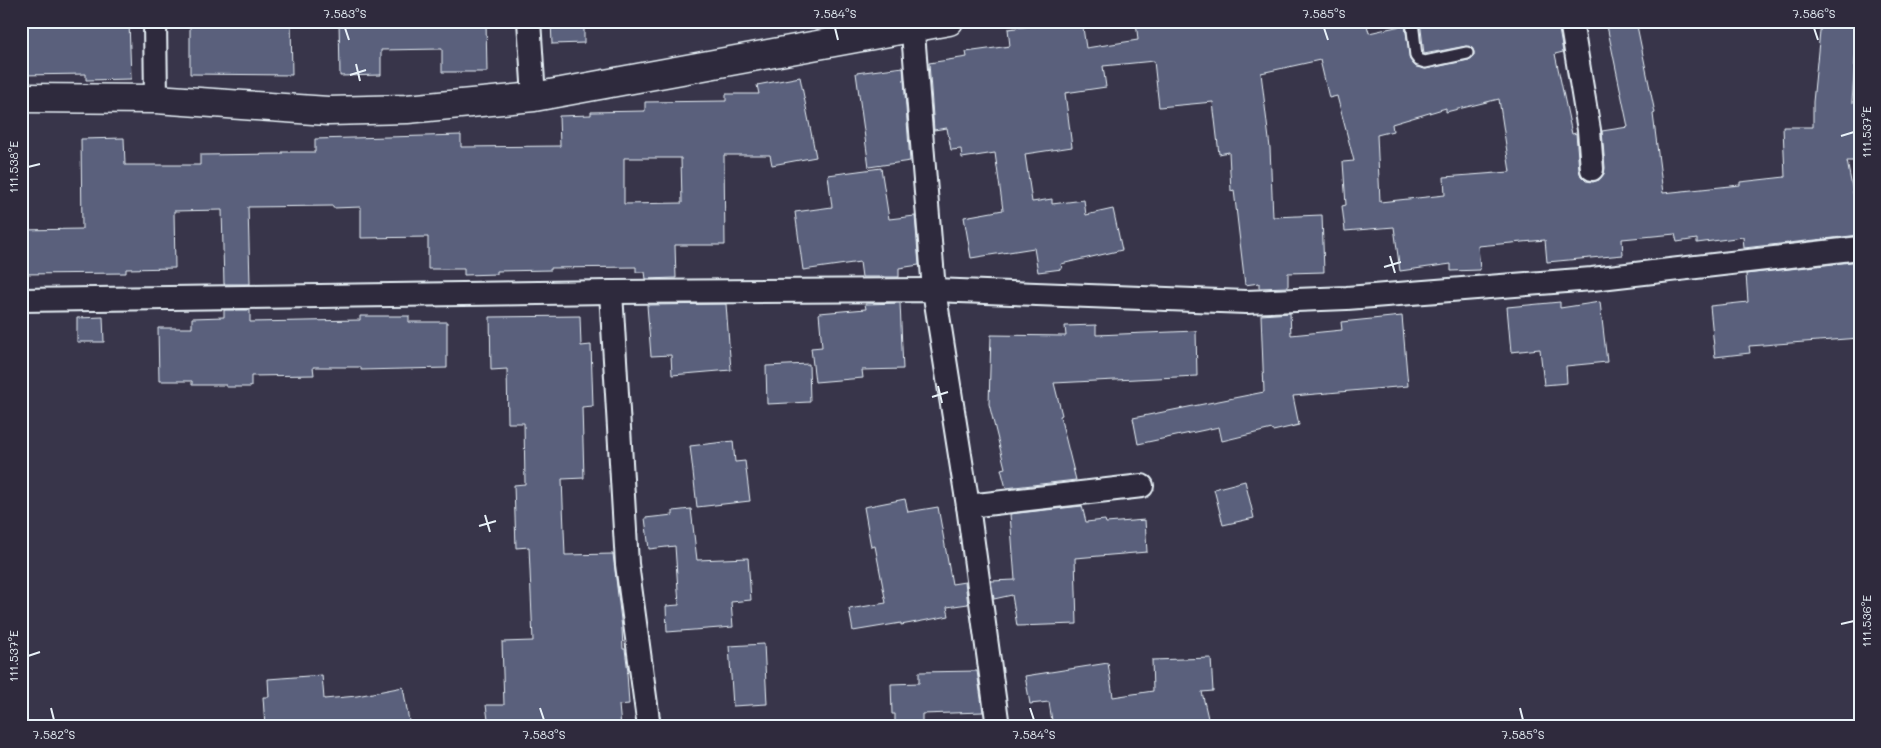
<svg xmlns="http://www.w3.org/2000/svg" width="1881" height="748" viewBox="0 0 1881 748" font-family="Mali,sans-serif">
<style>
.building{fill:#5a607c;stroke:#e8f1f8;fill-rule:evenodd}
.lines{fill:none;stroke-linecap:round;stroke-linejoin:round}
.lane-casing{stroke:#e8f1f8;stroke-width:15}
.street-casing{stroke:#e8f1f8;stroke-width:26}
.secondary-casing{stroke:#e8f1f8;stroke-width:31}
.lane{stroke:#2f2a3d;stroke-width:11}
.street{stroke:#2f2a3d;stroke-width:22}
.secondary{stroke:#2f2a3d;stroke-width:28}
.ticks{fill:none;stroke:#e8f1f8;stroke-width:2}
.neatline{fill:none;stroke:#e8f1f8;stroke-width:2}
.ticks-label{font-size:12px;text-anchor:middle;fill:#e8f1f8}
</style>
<rect width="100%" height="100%" fill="#38354a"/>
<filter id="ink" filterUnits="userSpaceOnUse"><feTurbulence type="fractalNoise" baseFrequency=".02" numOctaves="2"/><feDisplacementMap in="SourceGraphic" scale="10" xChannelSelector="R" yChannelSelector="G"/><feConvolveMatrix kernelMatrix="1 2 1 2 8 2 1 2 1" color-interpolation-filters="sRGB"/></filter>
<g filter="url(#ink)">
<g class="building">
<polygon points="21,21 129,21 131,79 86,80 86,74 21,75"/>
<polygon points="190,21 291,21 292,75 190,74"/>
<polygon points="339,21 486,21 487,72 442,72 442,49 381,50 381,75 340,76"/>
<polygon points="551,21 584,21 584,43 552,44"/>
<path d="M1070,21H1082L1086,48L1138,40L1136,21H1163L1164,27L1215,21H1366L1369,33L1405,25L1410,60L1416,67L1426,69L1469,60L1474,56V52L1472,48L1466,46L1424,54L1420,21H1544L1545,27L1558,24L1563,52L1555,54L1572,134L1576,133L1579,170L1581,176L1586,181L1593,182L1599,180L1604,174L1605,168L1602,131L1628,127L1606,21H1636L1655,113L1653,114L1663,193L1740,185V182L1785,177L1783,127H1813V102L1821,21H1858L1852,102H1860V161H1847L1856,208L1860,207V235L1744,248L1743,237L1697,243V239L1677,242L1675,234L1622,239L1623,255L1547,262L1545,240L1478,246L1480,270L1451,271V264L1400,271L1394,227L1345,231L1342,206L1346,205L1343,162L1354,161L1337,96L1329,98L1320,60L1261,73L1270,148L1273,217L1322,215L1324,272L1288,273V287L1259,288V283L1245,285L1234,190L1231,191L1229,152L1219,154L1213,102L1159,107L1154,61L1103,66L1106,87L1065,93L1072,147L1025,154L1032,202L1052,199V204L1084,200L1086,215L1113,209L1122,250L1061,264L1062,269L1038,272L1034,248L971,258L964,217L1003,210L995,153L962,158L961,149L951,150L947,128L934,130L929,63L967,57L966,52L1010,46L1008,29ZM1499,99L1510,172L1444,177L1445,195L1380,202L1377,135L1393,131L1392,124L1446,108V112Z"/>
<polygon points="903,67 910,161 869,167 856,73"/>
<path d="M800,77L816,157L772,165L770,155H724L725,245H675L676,278L646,279L645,272H636V267L551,268V270L497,271V274L464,275V269H428V237L361,238V207L333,208V206L248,207L250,284H224L222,210L174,211L175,268L126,269V273L21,274V230L82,229L81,139L124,138L125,165H200V155L282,154V152H315V139L461,135V147L560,146L559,116L591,115V112L645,111V102L726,101V94H759L757,85ZM624,158H681L682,203L624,204Z"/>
<polygon points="881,168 889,219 915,216 919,265 899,268 899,277 862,277 860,262 803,270 795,212 832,207 828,175"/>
<polygon points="1860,261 1860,338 1749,346 1750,353 1715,357 1710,306 1748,302 1746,274"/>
<polygon points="1560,302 1560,308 1600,302 1607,362 1566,366 1567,383 1544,385 1540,349 1511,352 1507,307"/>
<polygon points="900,303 903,369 862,370 863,378 815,382 811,348 822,347 819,313 866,309 865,304"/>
<polygon points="726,304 731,370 672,375 671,355 651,356 647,305"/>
<polygon points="224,310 250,310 250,322 360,320 360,316 409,316 409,322 447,322 447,368 361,370 361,367 313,367 314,375 251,376 251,387 226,387 226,385 192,385 192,381 159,381 158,328 192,328 192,318 224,317"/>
<polygon points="1290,313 1291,335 1342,330 1341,322 1402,316 1408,386 1293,396 1299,425 1273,431 1272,429 1222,441 1219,427 1138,444 1133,418 1264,392 1261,315"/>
<polygon points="580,316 581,346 591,345 593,406 582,407 584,478 562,479 565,555 613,554 622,628 623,649 625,649 628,672 627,673 629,704 619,705 621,727 489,727 486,705 504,705 502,642 533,641 529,547 516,548 514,485 525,484 524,423 508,423 507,369 491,370 490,317"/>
<polygon points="103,317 104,342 77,342 77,318"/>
<polygon points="1096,325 1096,335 1196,331 1197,376 1054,383 1062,415 1060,416 1076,480 1006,488 1001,469 1005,468 989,404 991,335 1066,336 1065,326"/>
<polygon points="809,364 810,402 767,404 766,366"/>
<polygon points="733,441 735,462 745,461 750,501 697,507 690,446"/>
<polygon points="1245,481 1254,518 1223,525 1214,489"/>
<polygon points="905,499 908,512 938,507 952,584 965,582 968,604 947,607 949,616 901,625 901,623 853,631 849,609 886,603 875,546 871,547 864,507"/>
<polygon points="1082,506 1086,522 1105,520 1106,523 1145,520 1147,552 1075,558 1077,624 1017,626 1012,595 994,599 991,581 1015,580 1010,514"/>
<polygon points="691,509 697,560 748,558 751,600 731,602 733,627 667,632 666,606 679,605 675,546 649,549 645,518 673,515 673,511"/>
<polygon points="764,644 767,704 733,706 729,646"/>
<polygon points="1211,658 1213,691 1202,692 1210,727 1053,727 1049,702 1030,704 1025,676 1108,663 1113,697 1153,691 1152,660"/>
<polygon points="977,671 983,712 922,714 922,727 895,727 895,714 892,714 891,684 919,683 919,672"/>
<polygon points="322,675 324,699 357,696 403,687 410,727 265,727 263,697 269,697 268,679"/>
</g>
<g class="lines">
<defs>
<polyline id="lane" points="1412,21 1416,56 1419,60 1425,62 1467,53"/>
<g id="street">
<polyline points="155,21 156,99"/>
<polyline points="529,21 534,97"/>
<polyline points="912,21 934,290 968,506 998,727"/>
<polyline points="1571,21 1589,130 1592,169"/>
<polyline points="611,292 627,564 649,727"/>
<polyline points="21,300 611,292 934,290 1246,302 1347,298 1592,279 1860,248"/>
<polyline points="968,506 1142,486"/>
</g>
<polyline id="secondary" points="21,98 156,99 328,111 407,109 534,97 949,21"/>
</defs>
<use href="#lane" class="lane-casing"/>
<use href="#street" class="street-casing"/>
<use href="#secondary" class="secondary-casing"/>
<use href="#lane" class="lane"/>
<use href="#street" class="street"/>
<use href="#secondary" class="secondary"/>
</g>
</g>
<path class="ticks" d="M345,28L349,40M835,28L838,40M1324,28L1328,40M1814,28L1818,40M356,64L360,81M350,75L366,70M1841,136L1854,132M28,167L40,164M1390,256L1395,273M1384,267L1401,262M938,386L942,403M932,397L948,392M485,515L490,532M479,526L496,521M1841,624L1854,621M28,656L40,652M51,708L54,720M540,708L544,720M1030,708L1034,720M1520,708L1523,720"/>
<rect width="1881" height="748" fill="none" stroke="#2f2a3d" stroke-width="55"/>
<rect x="28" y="28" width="1826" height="692" class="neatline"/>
<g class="ticks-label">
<text x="345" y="18">7.583°S</text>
<text x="835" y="18">7.584°S</text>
<text x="1324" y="18">7.585°S</text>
<text x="1814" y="18">7.586°S</text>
<text transform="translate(1867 132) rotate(-90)" y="4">111.537°E</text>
<text transform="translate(14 167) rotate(-90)" y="4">111.538°E</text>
<text transform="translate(1867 621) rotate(-90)" y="4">111.536°E</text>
<text transform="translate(14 656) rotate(-90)" y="4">111.537°E</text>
<text x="54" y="739">7.582°S</text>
<text x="544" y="739">7.583°S</text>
<text x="1034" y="739">7.584°S</text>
<text x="1523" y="739">7.585°S</text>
</g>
</svg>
